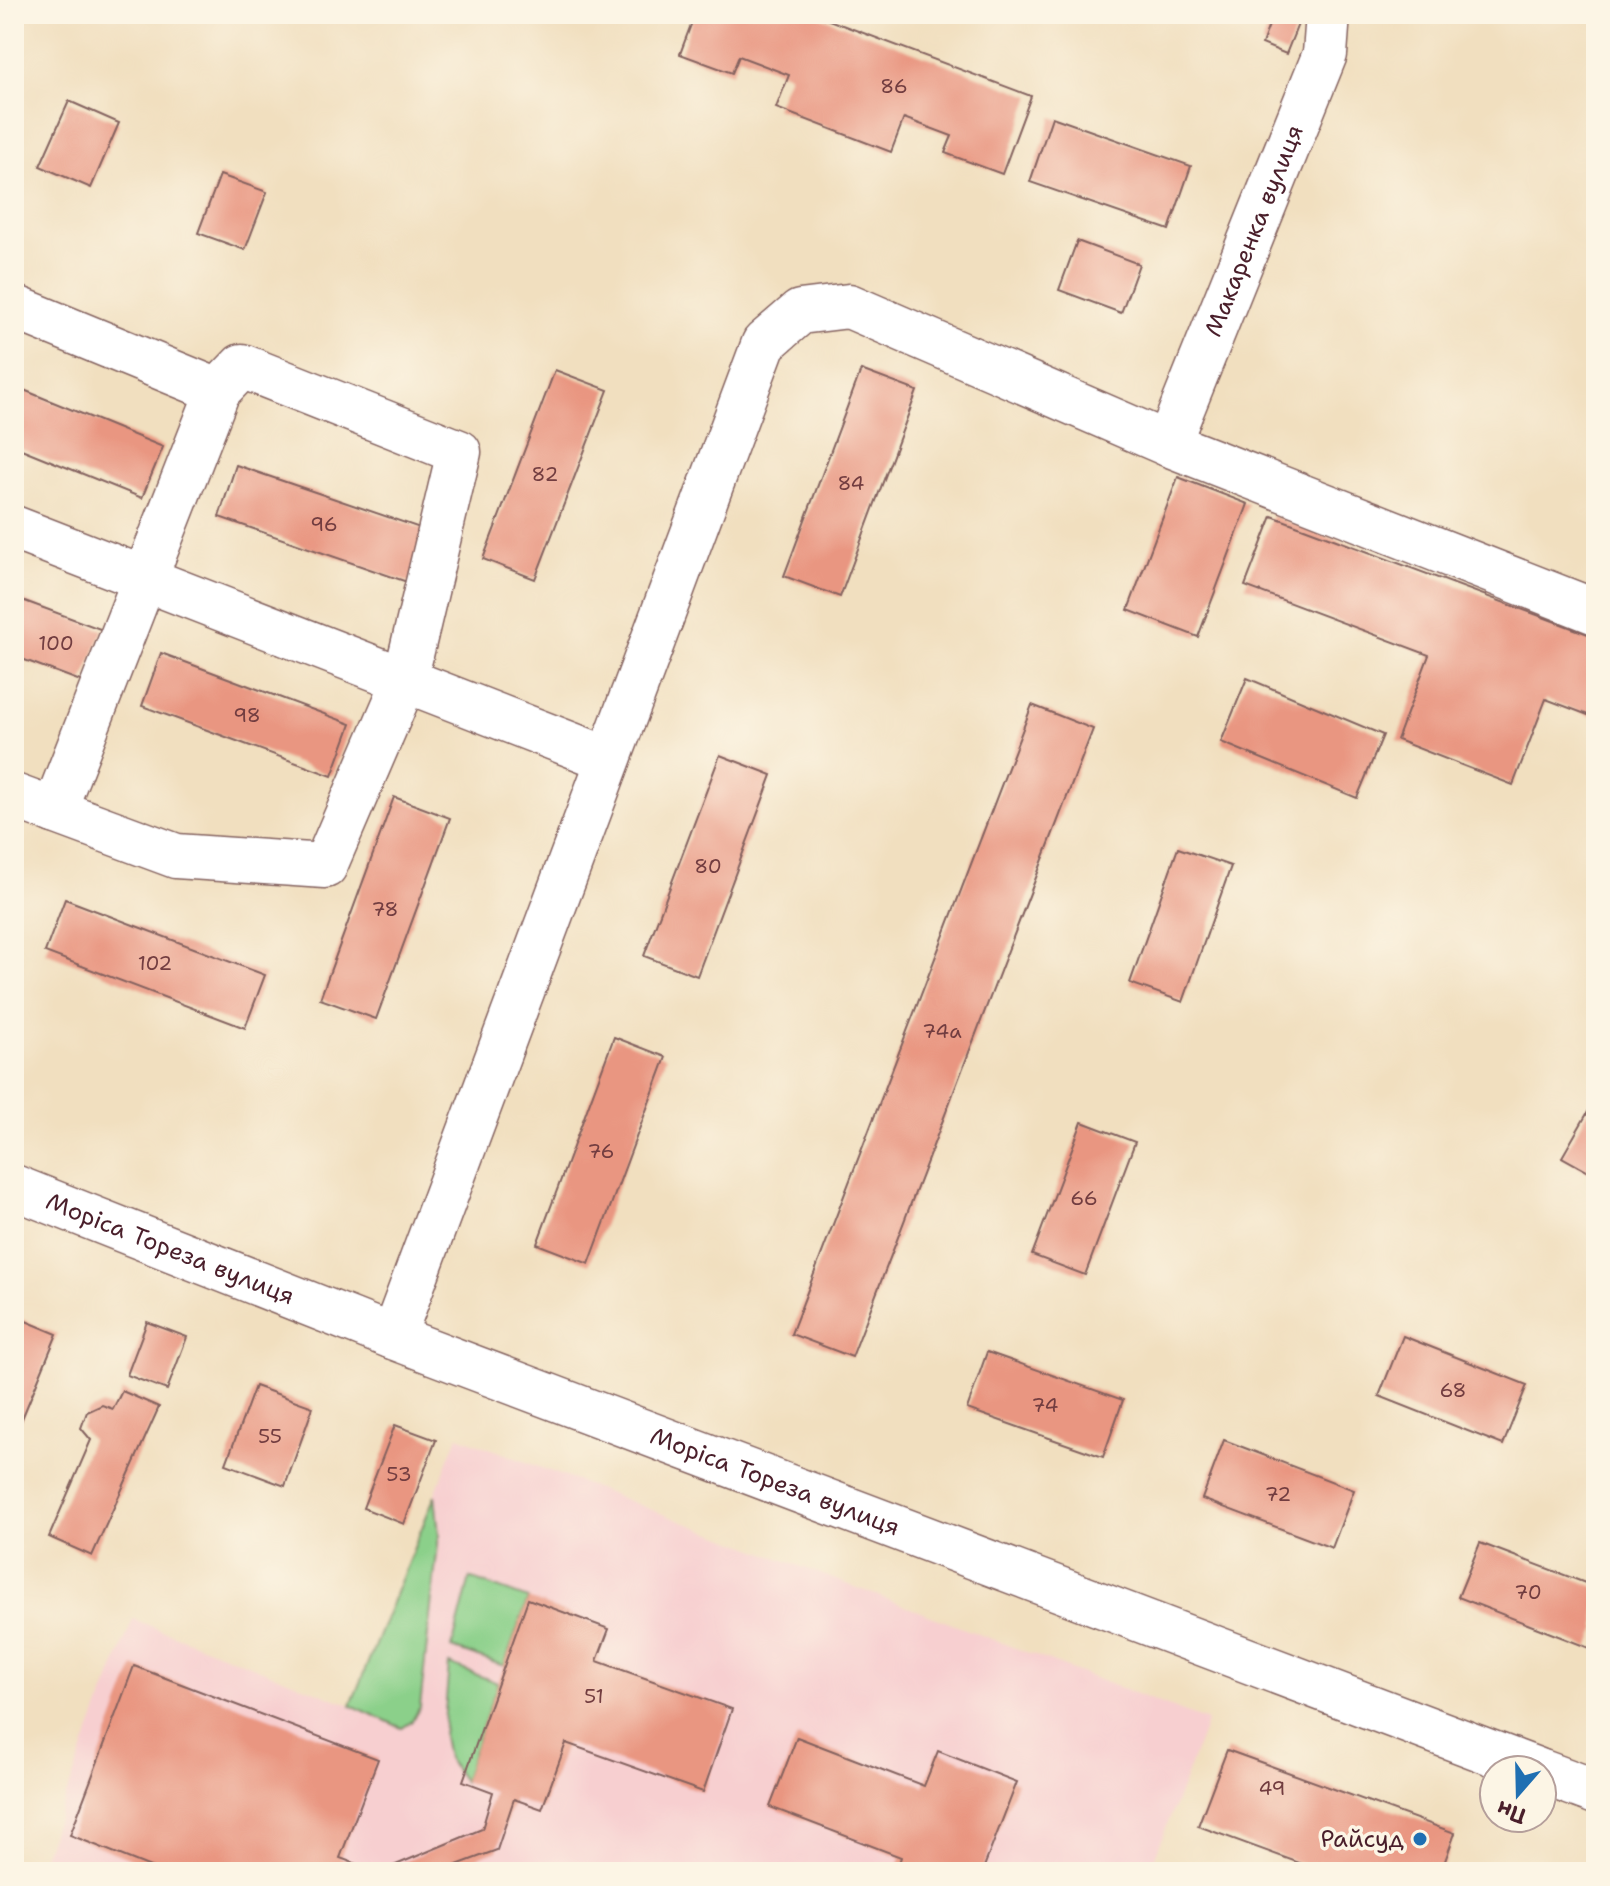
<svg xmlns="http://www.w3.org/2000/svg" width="1610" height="1886" viewBox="0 0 1610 1886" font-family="'Shantell Sans',sans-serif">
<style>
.built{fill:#f7cfd0}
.green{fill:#8bd08a;stroke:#6a785a;stroke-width:2}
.building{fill:#e99681}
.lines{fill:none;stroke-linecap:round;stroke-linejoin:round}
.minor-casing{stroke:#84625f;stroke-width:47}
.minor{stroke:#fff;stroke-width:44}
.poi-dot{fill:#1f6fb2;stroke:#fcf5e5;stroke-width:3}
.labels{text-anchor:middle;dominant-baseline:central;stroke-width:7;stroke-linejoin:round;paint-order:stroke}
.number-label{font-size:20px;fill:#723d40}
.street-label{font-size:24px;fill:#4a1f2b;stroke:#fcf5e5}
.poi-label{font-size:24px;fill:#4a1f2b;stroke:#fcf5e5;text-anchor:end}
</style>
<rect width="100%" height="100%" fill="#fcf5e5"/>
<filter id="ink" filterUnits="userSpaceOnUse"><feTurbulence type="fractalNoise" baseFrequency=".0125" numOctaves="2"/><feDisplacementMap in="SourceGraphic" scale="16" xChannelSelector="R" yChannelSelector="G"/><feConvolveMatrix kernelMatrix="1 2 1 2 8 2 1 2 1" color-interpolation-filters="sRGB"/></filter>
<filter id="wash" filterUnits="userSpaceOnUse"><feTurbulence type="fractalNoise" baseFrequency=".006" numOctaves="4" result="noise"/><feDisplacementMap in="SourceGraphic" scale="32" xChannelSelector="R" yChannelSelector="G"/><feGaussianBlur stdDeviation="1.8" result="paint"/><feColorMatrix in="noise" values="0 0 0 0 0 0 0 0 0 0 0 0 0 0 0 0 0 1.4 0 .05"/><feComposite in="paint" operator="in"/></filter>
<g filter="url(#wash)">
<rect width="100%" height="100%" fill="#f1dfbf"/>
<polygon class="built" points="458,1436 1207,1721 1149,1872 37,1872 133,1619 351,1705"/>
<g class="green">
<polygon points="435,1495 439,1535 420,1707 411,1722 402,1728 351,1705"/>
<polygon points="470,1578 528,1599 504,1666 452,1648"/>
<polygon points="449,1664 498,1683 463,1781 447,1758 443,1736"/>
</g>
<g id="blocks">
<g class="building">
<polygon points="695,14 813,14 1031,96 1002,174 945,153 952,136 904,118 891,152 776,108 789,75 739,56 732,73 680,54"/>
<polygon points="1241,14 1302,14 1286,54 1262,44 1269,25"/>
<polygon points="69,101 119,123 91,188 40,166"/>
<polygon points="1052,117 1191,166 1169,230 1030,182"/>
<polygon points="220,175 267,192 245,250 198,233"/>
<polygon points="1077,241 1139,264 1121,313 1059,290"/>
<polygon points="555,370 608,390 535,579 483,559"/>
<polygon points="861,370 917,391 840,597 784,576"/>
<polygon points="14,386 163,447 142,498 14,446"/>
<polygon points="236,465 429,531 410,583 219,517"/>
<polygon points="1178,477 1248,504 1198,637 1128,610"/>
<polygon points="1272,516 1596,637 1596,718 1546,699 1513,785 1397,740 1429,655 1245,586"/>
<polygon points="14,597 103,630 83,682 14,656"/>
<polygon points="161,653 351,724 332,776 142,706"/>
<polygon points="1247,678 1383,735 1357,798 1221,742"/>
<polygon points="1032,705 1093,729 852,1357 791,1334"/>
<polygon points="720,755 772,775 697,976 644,956"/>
<polygon points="394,797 450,818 376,1019 320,999"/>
<polygon points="1178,848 1231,866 1183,1002 1130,983"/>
<polygon points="65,899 265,975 245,1028 45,952"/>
<polygon points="614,1037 666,1057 589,1264 537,1244"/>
<polygon points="1596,1098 1596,1176 1562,1157"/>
<polygon points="1082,1122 1135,1142 1085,1275 1032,1255"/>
<polygon points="14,1316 57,1334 14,1438"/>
<polygon points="147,1322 187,1337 167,1390 127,1375"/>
<polygon points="1403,1336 1527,1385 1503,1445 1379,1396"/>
<polygon points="987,1352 1123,1400 1103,1457 967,1409"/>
<polygon points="255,1386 313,1407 285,1486 226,1464"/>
<polygon points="122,1391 159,1407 92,1556 49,1537 91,1440 81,1428 87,1412 102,1405 113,1409"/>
<polygon points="395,1425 436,1440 404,1524 363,1508"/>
<polygon points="1224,1440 1354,1490 1332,1548 1202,1499"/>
<polygon points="1480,1543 1596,1587 1596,1630 1589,1648 1458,1597"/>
<polygon points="528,1599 609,1629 597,1661 732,1709 703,1792 566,1743 542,1809 514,1799 497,1850 438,1872 379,1872 482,1829 493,1792 463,1781"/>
<polygon points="134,1666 378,1759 340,1858 378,1872 163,1872 70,1835"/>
<polygon points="797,1737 924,1786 938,1751 1017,1782 982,1872 896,1872 901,1857 770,1807"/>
<polygon points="1227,1750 1455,1833 1441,1872 1324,1872 1198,1826"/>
</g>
</g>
</g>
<g filter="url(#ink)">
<use href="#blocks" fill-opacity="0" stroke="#84625f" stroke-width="2"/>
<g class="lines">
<defs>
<g id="minor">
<polyline points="14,307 218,391 242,366 459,452 405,680 325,866 176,856 14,796"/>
<path id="s1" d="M1168,444L1325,54L1328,14"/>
<polyline points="14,528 608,759"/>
<polyline points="54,811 218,391"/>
<path id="s2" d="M14,1187L393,1337L1537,1770"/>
<polyline points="393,1337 764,343 800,312 849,306 1168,444 1596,612"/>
<polyline points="1542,1772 1596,1792"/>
</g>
</defs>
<use href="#minor" class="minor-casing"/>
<use href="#minor" class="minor"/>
</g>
</g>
<circle class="poi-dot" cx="1420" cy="1839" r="8"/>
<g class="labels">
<g class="number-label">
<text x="894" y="86">86</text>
<text x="545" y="474">82</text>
<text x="851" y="483">84</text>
<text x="324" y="524">96</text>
<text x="56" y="643">100</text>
<text x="247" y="715">98</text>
<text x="708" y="866">80</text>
<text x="385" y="909">78</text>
<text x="155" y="963">102</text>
<text x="942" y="1031">74а</text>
<text x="601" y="1151">76</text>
<text x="1084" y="1198">66</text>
<text x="1453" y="1390">68</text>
<text x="1045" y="1405">74</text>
<text x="270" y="1436">55</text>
<text x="399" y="1474">53</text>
<text x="1278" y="1494">72</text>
<text x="1528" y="1592">70</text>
<text x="594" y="1696">51</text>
<text x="1272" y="1788">49</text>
</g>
<g class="street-label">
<text stroke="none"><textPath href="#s1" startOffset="230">Макаренка вулиця</textPath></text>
<text stroke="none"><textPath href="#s2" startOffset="168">Моріса Тореза вулиця</textPath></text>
<text stroke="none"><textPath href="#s2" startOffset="816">Моріса Тореза вулиця</textPath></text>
</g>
<g class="poi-label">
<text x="1404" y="1839">Райсуд</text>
</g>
</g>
<rect width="1610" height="1886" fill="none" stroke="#fcf5e5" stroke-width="48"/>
<g transform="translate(1518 1794) rotate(200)"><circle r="38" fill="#fcf5e5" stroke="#b59f9b" stroke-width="2"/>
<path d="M0-6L14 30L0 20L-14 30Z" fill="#1f6fb2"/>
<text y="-12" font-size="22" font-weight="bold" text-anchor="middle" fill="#4a1f2b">Пн</text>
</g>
</svg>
